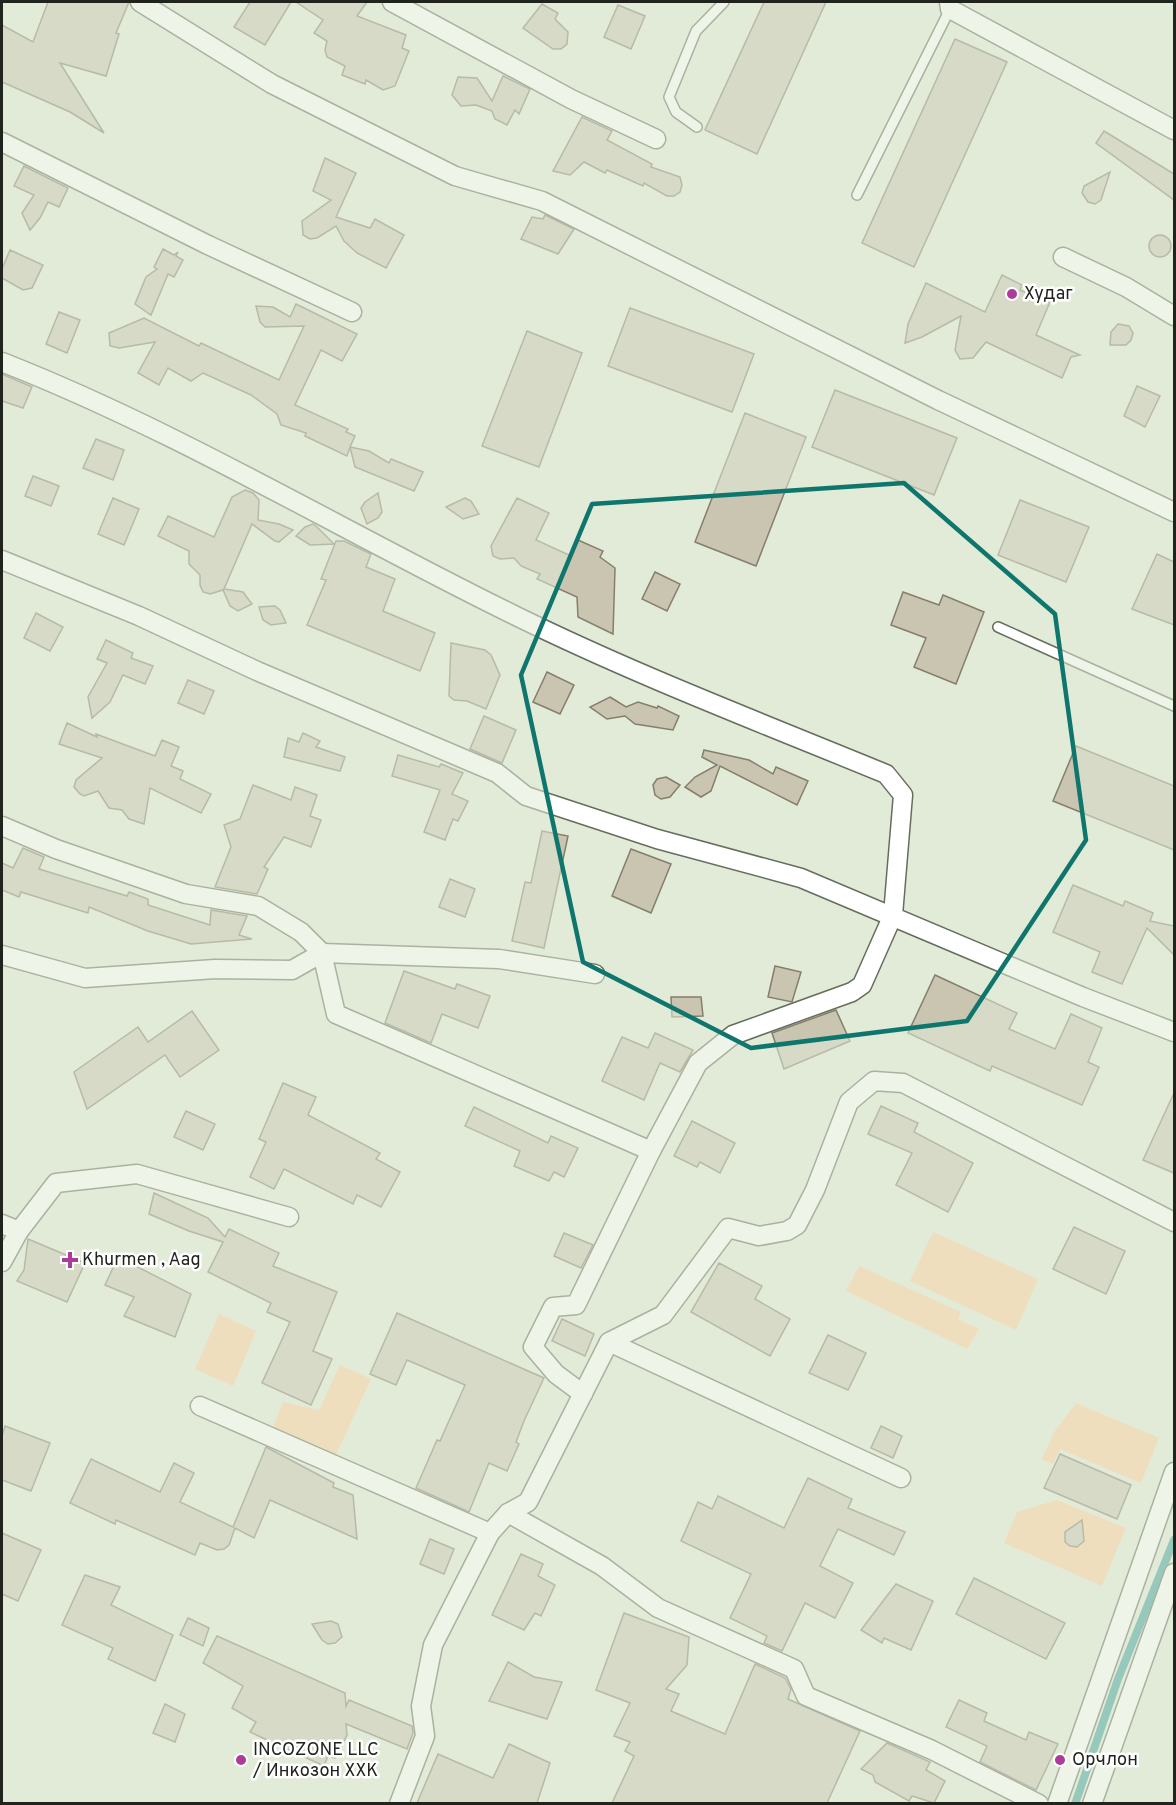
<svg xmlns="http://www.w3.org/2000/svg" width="1176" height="1805" viewBox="0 0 1176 1805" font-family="Overpass,sans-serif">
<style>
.green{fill:#fdcfa0}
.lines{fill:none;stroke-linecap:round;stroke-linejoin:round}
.stream{stroke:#3aa19a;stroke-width:8}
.building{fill:#cac5b1;stroke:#837f6c;stroke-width:1.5}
.service-casing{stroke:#656d5c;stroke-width:12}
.minor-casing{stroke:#656d5c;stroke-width:21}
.service{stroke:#fff;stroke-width:9}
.minor{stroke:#fff;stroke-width:18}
.marked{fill:none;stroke:#0f766e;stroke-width:4.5;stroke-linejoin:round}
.poi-dot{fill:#ab3c99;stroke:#fff;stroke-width:2}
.labels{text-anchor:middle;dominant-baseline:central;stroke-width:5;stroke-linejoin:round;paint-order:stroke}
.poi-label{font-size:18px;fill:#21241d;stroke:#fff;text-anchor:start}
</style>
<rect width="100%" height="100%" fill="#e2ebd7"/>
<g class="green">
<polygon points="933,1232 1038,1279 1016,1330 910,1281"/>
<polygon points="859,1266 961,1312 958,1319 979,1329 967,1349 846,1291"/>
<polygon points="219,1314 256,1331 233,1386 195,1369"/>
<polygon points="340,1365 371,1379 335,1457 273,1427 283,1402 319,1410"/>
<polygon points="1076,1403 1159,1438 1141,1483 1060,1449 1053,1464 1042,1459 1054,1432"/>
<polygon points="1057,1500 1126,1528 1102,1586 1004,1543 1017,1512"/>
</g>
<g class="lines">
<polyline class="stream" points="1075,1804 1118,1679 1174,1540"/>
</g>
<g class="building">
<polygon points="48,2 129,2 116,33 119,34 106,76 60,63 104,133 70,112 2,82 2,25 33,42"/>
<polygon points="250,2 291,2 265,45 234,27"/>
<polygon points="296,2 367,2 357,16 406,35 402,48 409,51 395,86 383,90 366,80 365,84 342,75 345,66 327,57 325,50 327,41 314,33 323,20"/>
<polygon points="764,2 826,2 757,154 705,130"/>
<polygon points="542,4 558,13 555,19 568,32 567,44 561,49 553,49 523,28"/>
<polygon points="618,5 645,16 631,49 604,37"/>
<polygon points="955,39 1007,62 914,267 862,243"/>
<polygon points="503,76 530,89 519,114 515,110 507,125 495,119 492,111 476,105 461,106 452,95 458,77 477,78 492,101"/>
<polygon points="582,117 612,131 607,140 652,164 651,167 680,177 682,185 680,192 674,196 667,196 644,183 643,186 607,170 605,173 584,162 570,175 553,171"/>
<polygon points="1104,131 1174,174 1174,200 1096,143"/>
<polygon points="325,158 356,173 336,217 370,228 375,219 404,235 386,268 357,253 344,241 336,226 317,238 310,239 303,235 302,221 331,200 313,191"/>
<polygon points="24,166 68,188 59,207 48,202 40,218 30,230 22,213 34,195 14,186"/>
<polygon points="1110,172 1101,200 1095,204 1088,202 1082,193 1084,186"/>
<polygon points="545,215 574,229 558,254 521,239 532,217 543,219"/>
<circle cx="1160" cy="246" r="11"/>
<polygon points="163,249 174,255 178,252 176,256 183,260 174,277 168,274 151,315 135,304 146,277 157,269 154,267"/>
<polygon points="10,250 43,265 32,288 23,290 2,278 2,269"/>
<polygon points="1002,275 1022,285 1020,290 1050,302 1036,335 1080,355 1071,357 1062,378 986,342 973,358 960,359 955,350 961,316 922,337 905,343 908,324 926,283 985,312"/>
<polygon points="296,304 357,334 342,361 321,350 295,405 348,429 346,432 355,436 350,447 369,451 389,463 391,459 423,472 414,491 355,467 350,447 347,456 305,436 306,433 281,425 277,414 251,395 203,373 191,381 168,368 159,385 138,373 155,342 119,348 110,346 109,333 144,318 199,346 201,343 279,380 304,326 265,327 260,322 256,306 273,307 290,317"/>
<polygon points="630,308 754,354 732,412 608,366"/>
<polygon points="59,312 80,320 67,353 46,344"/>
<polygon points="1118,324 1129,326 1133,333 1131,340 1126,345 1110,345 1111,332"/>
<polygon points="527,331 582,353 539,467 482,446"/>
<polygon points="2,374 32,387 23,408 2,401"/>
<polygon points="1137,386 1160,396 1145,427 1124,416"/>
<polygon points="835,390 957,438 934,495 812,447"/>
<polygon points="745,413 806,437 756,566 695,542"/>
<polygon points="96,439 124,450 113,480 83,468"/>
<polygon points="33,476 59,486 51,506 25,496"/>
<polygon points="245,490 253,493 259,500 258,520 279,524 293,530 279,542 275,541 252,524 224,589 243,592 252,604 238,611 230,606 223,590 210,594 203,592 200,585 200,575 189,564 189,551 158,536 168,516 214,537 232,497"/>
<polygon points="378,493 382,512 378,518 367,524 361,508 365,502"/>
<polygon points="113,498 139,509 124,545 98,534"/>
<polygon points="465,498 471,501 479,514 463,519 446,507"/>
<polygon points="517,498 549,513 536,540 571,556 578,540 603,551 600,557 615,568 613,634 578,617 577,597 537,579 540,574 521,566 514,558 500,559 493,556 491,546"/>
<polygon points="1020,500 1089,527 1066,582 998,555"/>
<polygon points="313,524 317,527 334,544 310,545 296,536 305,527"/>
<polygon points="336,541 344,541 371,554 366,567 395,579 383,611 435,633 420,671 307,625 326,580 321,579"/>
<polygon points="1157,554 1174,562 1174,625 1132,609"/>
<polygon points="655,572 680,584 667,611 642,599"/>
<polygon points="903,592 939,605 943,595 984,612 956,684 914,667 926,638 891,625"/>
<polygon points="275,606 280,610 286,623 271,625 263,620 259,607"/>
<polygon points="36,613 63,627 50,651 24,638"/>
<polygon points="106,640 133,653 131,658 153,666 145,684 123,675 110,702 92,718 88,697 107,663 97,659"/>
<polygon points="451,643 485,650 491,655 500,675 486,709 467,701 454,700 449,696"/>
<polygon points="547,672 574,685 560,714 533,702"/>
<polygon points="188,680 214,691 204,714 178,703"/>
<polygon points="610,697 626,707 638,702 657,708 658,706 679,716 673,730 635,724 625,716 607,719 590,707"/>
<polygon points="484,716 516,730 502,763 470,749"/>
<polygon points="67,723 97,737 96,734 155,756 162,740 179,747 171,766 183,771 180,779 211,794 201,813 150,788 144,824 129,819 122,810 109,808 98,791 84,796 80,794 74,787 76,780 102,758 59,744"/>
<polygon points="303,733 320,741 316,747 345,757 340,771 284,757 288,738 299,742"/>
<polygon points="1076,746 1174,786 1174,850 1053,801"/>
<polygon points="704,750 749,760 773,774 776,767 808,781 797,805 720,766 711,791 701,797 685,787 695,777 717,765 702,757"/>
<polygon points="398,755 439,767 441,764 463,773 452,794 468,801 458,821 453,819 445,840 424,832 440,790 392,776"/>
<polygon points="666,777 680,785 670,797 661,799 655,795 653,785 657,779"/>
<polygon points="253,785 291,800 295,787 317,795 310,816 321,820 311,847 284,837 264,867 268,869 257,894 215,887 231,847 224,825 240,819"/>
<polygon points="542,831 568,836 544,948 512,941 525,882 531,883"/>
<polygon points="23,848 44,857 39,869 127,896 129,892 148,899 148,905 210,925 211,910 247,916 239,935 252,939 191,944 148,931 89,907 88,913 21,892 19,897 2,890 2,863 13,868"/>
<polygon points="631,849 671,864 651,913 612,896"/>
<polygon points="450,879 475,889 465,917 439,907"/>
<polygon points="1073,885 1123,906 1125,901 1153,913 1150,921 1174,926 1174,955 1147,928 1122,984 1092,972 1100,952 1053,932"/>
<polygon points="775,966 801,972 792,1002 768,997"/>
<polygon points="404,971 455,989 457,984 490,996 478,1028 442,1014 431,1043 385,1023"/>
<polygon points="935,975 1017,1013 1009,1029 1055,1049 1071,1014 1102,1028 1088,1062 1099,1067 1082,1105 992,1066 990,1071 908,1033"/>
<polygon points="671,997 701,997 703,1016 672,1017"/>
<polygon points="836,1010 850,1041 784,1069 772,1033"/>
<polygon points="192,1011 219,1050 180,1077 165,1055 87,1109 74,1072 138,1027 148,1042"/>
<polygon points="655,1033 693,1050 680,1072 660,1063 644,1100 602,1081 622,1037 648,1048"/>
<polygon points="283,1083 316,1097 308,1115 380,1153 376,1159 400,1172 381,1207 357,1195 353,1204 284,1169 274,1189 250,1177 266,1142 259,1139"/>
<polygon points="1174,1093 1174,1173 1143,1160"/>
<polygon points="881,1106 918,1123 914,1132 973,1163 948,1212 896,1185 912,1153 868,1134"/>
<polygon points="474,1107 548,1143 551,1136 578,1148 564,1177 554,1172 549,1181 514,1166 520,1151 465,1126"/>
<polygon points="186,1111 215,1124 203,1150 174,1137"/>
<polygon points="692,1121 735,1143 720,1173 700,1162 697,1167 674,1156"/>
<polygon points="154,1193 208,1218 225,1237 229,1229 279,1253 273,1266 337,1292 313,1351 332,1359 311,1405 262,1383 290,1322 267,1312 271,1303 208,1272 223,1242 189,1231 149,1214"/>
<polygon points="1074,1227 1125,1251 1106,1294 1053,1269"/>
<polygon points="564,1233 593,1245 581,1268 554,1256"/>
<polygon points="28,1239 85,1263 67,1302 17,1281 24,1270"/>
<polygon points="118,1257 191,1294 175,1337 124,1316 134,1297 105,1285"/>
<polygon points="719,1263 762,1286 755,1299 790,1319 770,1356 691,1312"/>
<polygon points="397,1313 544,1378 524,1421 516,1442 519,1444 507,1471 489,1463 469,1512 416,1488 437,1440 440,1441 465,1385 407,1360 396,1385 370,1374"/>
<polygon points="562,1319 594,1334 585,1356 552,1341"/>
<polygon points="828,1335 866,1353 848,1390 809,1373"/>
<polygon points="5,1426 50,1443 31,1491 2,1480 2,1436"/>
<polygon points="881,1426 902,1436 893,1458 871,1448"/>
<polygon points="266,1447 334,1483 333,1487 353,1495 357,1539 270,1500 254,1538 235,1528 229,1545 224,1549 217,1550 200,1543 195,1555 116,1520 115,1524 70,1503 91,1459 160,1492 174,1463 194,1473 180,1502 233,1527"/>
<polygon points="1060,1454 1131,1485 1117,1519 1044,1488"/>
<polygon points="808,1478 852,1499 848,1508 905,1532 894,1555 838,1529 820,1566 853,1583 835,1618 805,1603 782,1651 764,1643 767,1636 730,1618 751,1574 681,1541 698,1502 712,1509 718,1496 784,1528"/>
<polygon points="1082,1520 1084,1541 1077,1547 1070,1546 1065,1542 1065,1532"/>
<polygon points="2,1533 41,1550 18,1601 2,1594"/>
<polygon points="430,1539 454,1549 444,1574 420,1564"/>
<polygon points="521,1554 543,1564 538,1576 555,1585 541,1616 535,1613 524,1630 492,1615"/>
<polygon points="85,1575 120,1587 111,1605 173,1635 155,1681 108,1659 113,1648 62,1625"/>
<polygon points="974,1578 1065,1623 1046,1659 956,1614"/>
<polygon points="896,1584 933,1601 911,1650 884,1638 882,1643 861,1630"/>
<polygon points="624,1613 689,1637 687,1665 666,1689 679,1694 671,1711 725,1734 755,1664 785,1678 791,1689 788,1699 860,1731 827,1803 612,1803 634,1756 625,1751 630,1742 614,1736 630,1703 596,1690"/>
<polygon points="188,1618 209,1628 203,1646 180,1635"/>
<polygon points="331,1621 338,1624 342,1637 335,1643 328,1644 322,1640 312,1624"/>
<polygon points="217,1636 345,1693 346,1706 349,1700 412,1726 413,1733 407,1749 346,1724 347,1735 335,1758 328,1756 324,1766 250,1732 256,1722 232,1708 243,1686 203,1663"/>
<polygon points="508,1662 534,1677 562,1682 547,1719 489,1701"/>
<polygon points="959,1700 987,1713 984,1721 1026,1740 1029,1732 1058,1744 1036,1790 980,1762 987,1746 946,1727"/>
<polygon points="165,1704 185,1714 175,1742 153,1733"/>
<polygon points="887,1743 930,1762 926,1770 945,1781 934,1803 912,1796 909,1801 875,1782 873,1775 861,1769"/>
<polygon points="509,1744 550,1763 537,1803 417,1803 438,1754 493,1778"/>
</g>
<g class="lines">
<defs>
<g id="service">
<polyline points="697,127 676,112 669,97 696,31 724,2"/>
<polyline points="857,195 950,9"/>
<polyline points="998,627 1174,706"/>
</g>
<g id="minor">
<polyline points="140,2 272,84 455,176 542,201 938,400 1174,512"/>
<polyline points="392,2 571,99 656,139"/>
<polyline points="949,2 950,9 1174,130"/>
<polyline points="2,142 208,245 352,312"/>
<polyline points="1063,257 1126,287 1174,316"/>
<path d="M2,362C180,432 344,532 516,616C636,675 762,723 886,774L903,795L893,915L862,985L852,992L733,1035L698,1063L651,1151L576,1305L553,1307L533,1347L556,1374L583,1394"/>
<polyline points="2,560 139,616 257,671 497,773 526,796 657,839 801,878 1083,997 1174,1032"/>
<polyline points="2,826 56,849 186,894 258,906 301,932 322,953 336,1014 651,1151"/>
<polyline points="2,955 85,978 215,969 292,970 322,953 499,959 595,974"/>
<polyline points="2,1224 19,1231"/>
<polyline points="2,1262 19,1231 56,1183 137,1174 289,1217"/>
<polyline points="609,1342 901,1478"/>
<polyline points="200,1406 490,1533"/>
<polyline points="508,1513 602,1566 658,1608 794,1669 806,1696 932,1750 1039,1804"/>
<polyline points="399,1804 425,1736 421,1706 433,1645 490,1533 508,1513 528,1502 609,1342 663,1315 728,1228 759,1236 787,1231 797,1225 815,1190 849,1102 874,1081 903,1083 1174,1222"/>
<polyline points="1057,1804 1174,1472"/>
<polyline points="1092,1804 1174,1573"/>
</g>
</defs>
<use href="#service" class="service-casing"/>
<use href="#minor" class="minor-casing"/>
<use href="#service" class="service"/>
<use href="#minor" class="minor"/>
</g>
<path d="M0 0H1176V1805H0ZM904,483L1055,614L1086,840L967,1021L751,1048L583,962L521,675L592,504Z" fill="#e2ebd7" fill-opacity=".55" fill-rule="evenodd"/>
<path class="marked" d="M904,483L1055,614L1086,840L967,1021L751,1048L583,962L521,675L592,504Z"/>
<g class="poi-dot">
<circle cx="1012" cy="294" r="6"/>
<path d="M67 1251h6v6h6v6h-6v6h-6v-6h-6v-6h6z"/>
<circle cx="241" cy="1760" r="6"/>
<circle cx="1060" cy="1760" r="6"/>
</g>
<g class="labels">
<g class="poi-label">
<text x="1024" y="294">Худаг</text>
<text x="82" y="1260">Khurmen , Aag</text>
<text x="253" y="1750">INCOZONE LLC<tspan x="253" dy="21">/ Инкозон ХХК</tspan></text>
<text x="1072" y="1760">Орчлон</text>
</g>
</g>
<rect width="1176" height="1805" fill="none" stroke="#21241d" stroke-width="6"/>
</svg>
